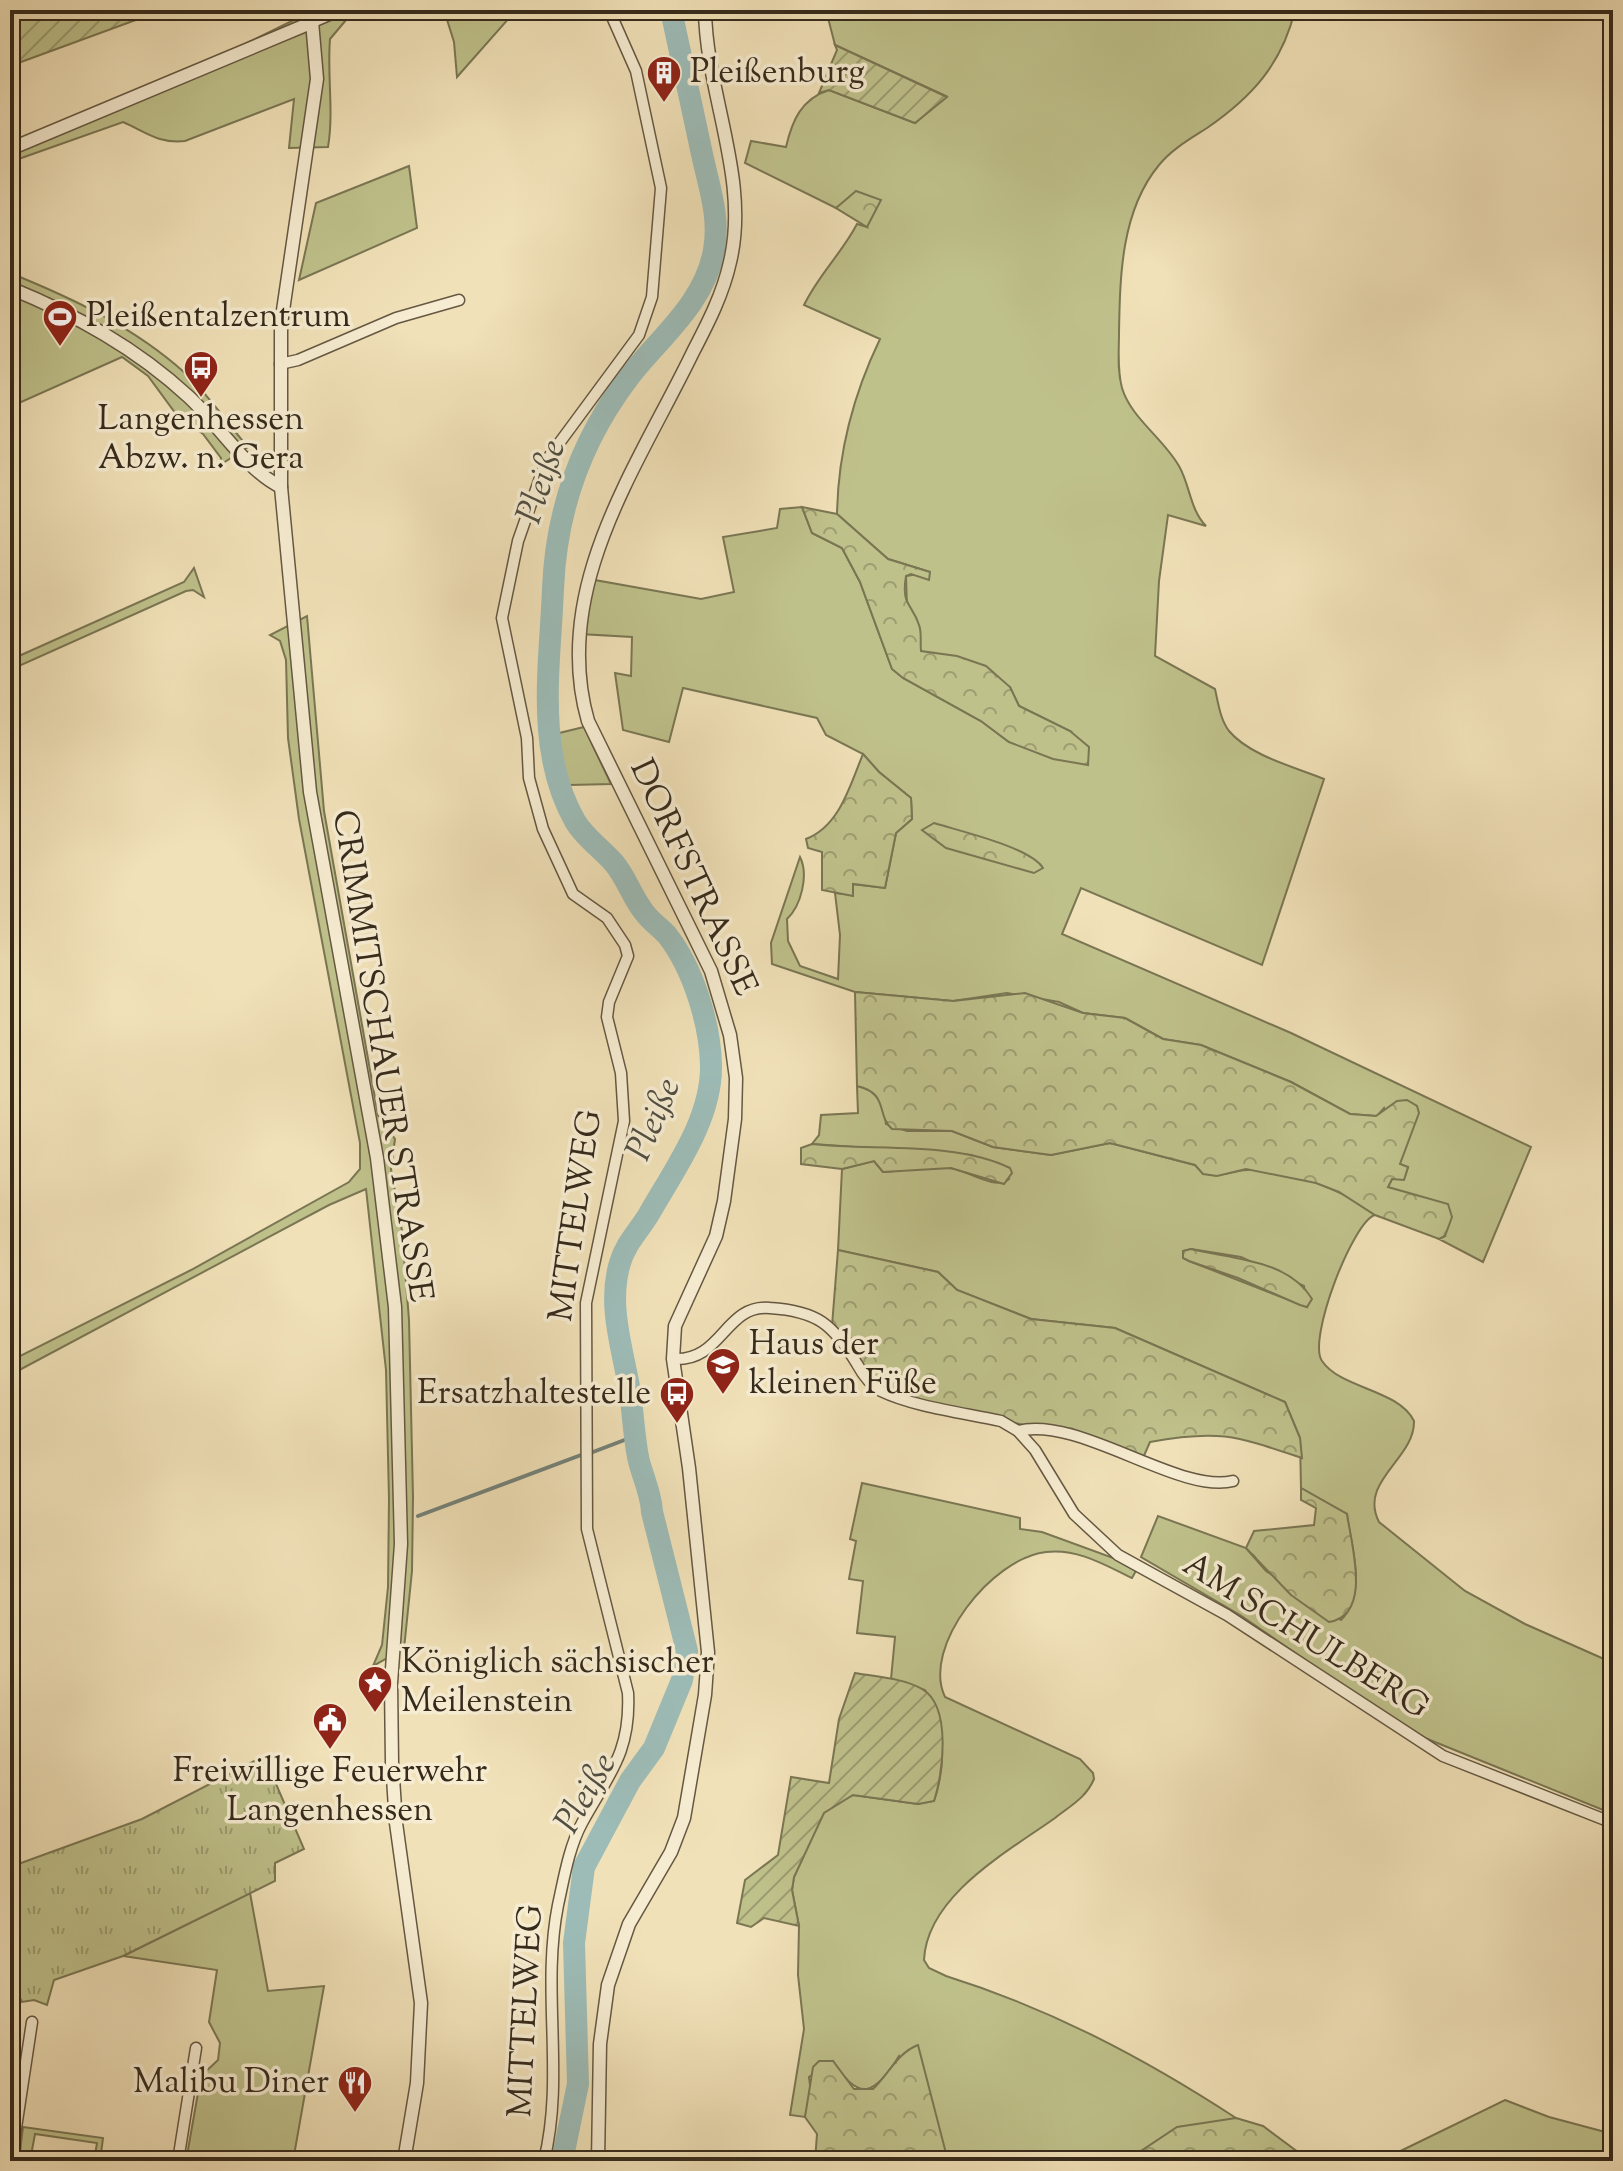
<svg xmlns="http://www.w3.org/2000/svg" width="1623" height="2171" viewBox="0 0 1623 2171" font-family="'Sorts Mill Goudy',serif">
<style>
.grass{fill:#bfc18b;stroke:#7a7653;stroke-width:2;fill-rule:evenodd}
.forest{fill:url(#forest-crowns);stroke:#7a7653;stroke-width:2}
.park{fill:url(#park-tufts);stroke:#7a7653;stroke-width:2}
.garden{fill:url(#garden-furrows);stroke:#7a7653;stroke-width:2}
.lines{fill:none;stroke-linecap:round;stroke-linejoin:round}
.stream{stroke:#748279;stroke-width:4}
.river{stroke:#9dbcb7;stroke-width:22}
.minor-casing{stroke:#655842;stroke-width:13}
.tertiary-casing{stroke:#655842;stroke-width:15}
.minor{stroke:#f6ecd1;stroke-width:10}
.tertiary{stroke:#f6ecd1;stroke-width:12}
.labels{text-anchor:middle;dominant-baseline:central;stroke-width:7;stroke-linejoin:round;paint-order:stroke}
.poi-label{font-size:34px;fill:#362a1b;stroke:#f6ecd1;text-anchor:start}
.street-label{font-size:34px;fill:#362a1b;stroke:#f6ecd1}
.water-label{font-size:36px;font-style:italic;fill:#504e42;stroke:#f6ecd1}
</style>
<defs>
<pattern id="forest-crowns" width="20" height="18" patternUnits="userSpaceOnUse" patternTransform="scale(2)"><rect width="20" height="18" fill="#bfc18b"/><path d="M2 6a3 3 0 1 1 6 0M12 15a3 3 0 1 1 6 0" fill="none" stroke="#9c9d71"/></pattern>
<pattern id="park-tufts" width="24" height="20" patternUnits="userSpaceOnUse" patternTransform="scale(2)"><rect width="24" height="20" fill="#bfc18b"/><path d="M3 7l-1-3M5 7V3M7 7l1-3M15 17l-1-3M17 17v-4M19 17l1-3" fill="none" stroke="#9c9d71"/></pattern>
<pattern id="garden-furrows" width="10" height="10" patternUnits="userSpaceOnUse" patternTransform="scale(2)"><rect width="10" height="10" fill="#bfc18b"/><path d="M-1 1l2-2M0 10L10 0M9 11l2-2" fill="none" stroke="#9c9d71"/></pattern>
</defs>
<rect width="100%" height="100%" fill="#f1e1b8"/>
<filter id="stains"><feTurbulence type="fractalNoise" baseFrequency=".0025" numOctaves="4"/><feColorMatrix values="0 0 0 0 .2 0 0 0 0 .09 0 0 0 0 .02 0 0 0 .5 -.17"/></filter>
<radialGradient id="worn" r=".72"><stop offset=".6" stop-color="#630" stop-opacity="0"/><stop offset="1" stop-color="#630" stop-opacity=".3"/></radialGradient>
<g class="grass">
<path d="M294,10H361V16L346,20L330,39C327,76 334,111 328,147L289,148L294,99L185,141C159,144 146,132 123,122L10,162V151L116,107L296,19Z"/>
<polygon points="444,10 522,10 510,17 457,77 454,42"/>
<path d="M826,10H1295C1282,64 1252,97 1207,128C1190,139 1172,149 1159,165C1121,211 1120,276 1119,333C1119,351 1117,370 1122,388C1131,418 1163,438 1179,466C1190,485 1190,510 1206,526L1168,515L1159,581L1155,656L1215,689C1218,702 1220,719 1229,731C1250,756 1295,767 1324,779L1262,965L1081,888L1062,934L1291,1033L1531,1147L1483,1262L1439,1239L1445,1236L1388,1187L1392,1179H1404L1408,1167L1400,1164L1384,1108L1377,1116L1350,1114L1291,1082L1201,1045L1163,1039L1125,1018L1083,1013L1059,1002L1007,993L953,1001L855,992L772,964L771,943L800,857C809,875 801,906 787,919L788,941L800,966L838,979L840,935L835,893L852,895V884L885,888L896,833L912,819L911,798L879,772L863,754L826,735L817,718L683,688L669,742L623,730L615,673L631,676L632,637L580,634L589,579L701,599L734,592L723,537L777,528L780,509L802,507L812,533L842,548L860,582L892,669L903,678L981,721L1009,742L1070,731L1019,706L1010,687L921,651L907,607L906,576L930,572L888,559L837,514C838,453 854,393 880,339L804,305C819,274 842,253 857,224L867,227L849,198L836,208L745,163L751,141L786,147C792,121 801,99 829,90L915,123L946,96L835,45Z"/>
<polygon points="409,166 417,228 299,280 316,203"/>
<path d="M10,273C72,298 134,327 185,373C208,394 227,423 248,447L220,465L221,458L203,434L176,414L148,376L122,357L10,407Z"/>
<polygon points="194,568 204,597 193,590 186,591 10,670 10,660 184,582"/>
<polygon points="307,616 324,811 378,1115 395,1139 391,1169 402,1231 409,1320 413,1497 412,1571 404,1649 373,1666 382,1645 388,1587 389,1499 386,1370 366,1189 329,1205 10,1375 10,1361 191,1270 349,1182 360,1169 360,1143 299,819 288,738 286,660 280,641 270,635"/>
<polygon points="584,727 611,784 570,785 561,771 555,734"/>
<path d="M857,1086C878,1090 884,1105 886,1124L907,1131H952L993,1147L1051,1155L1110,1143L1195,1165C1212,1184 1226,1171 1247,1170C1257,1169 1268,1172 1278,1173C1313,1179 1347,1193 1375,1215C1353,1221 1307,1340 1322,1361C1341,1389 1398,1389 1414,1421C1415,1459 1358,1481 1379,1522L1465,1591L1525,1624L1613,1663V1814L1425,1738L1393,1720L1240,1615L1141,1557L1158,1516L1246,1548L1266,1571L1341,1620C1368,1593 1351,1547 1347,1514L1301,1488L1300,1438L1285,1402L1115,1328L1031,1319L957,1290L938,1272L838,1250L842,1169L874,1161L883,1172C907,1171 931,1163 955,1169C971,1173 996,1190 1009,1179L972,1155L812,1144L819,1135L821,1115L858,1113ZM1191,1249L1241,1257L1304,1286L1307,1307L1189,1261L1183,1258V1251Z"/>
<path d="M862,1483L1020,1518V1529L1042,1532L1138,1567L1132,1578C1105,1565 1077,1548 1046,1552C992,1558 921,1647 945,1697L1080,1759L1093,1773L1094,1779C1086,1798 1070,1806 1055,1818C1009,1851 927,1895 924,1960L929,1968L946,1976C1051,2009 1144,2058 1236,2118L1166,2135L1132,2157L1118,2154L1056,2161H948L899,2056C875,2095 859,2103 833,2061L809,2077L811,2093L805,2117L790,2115L804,2029L798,1975L799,1926L792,1890L794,1877L823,1813L837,1803L853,1795L918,1804L934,1801C947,1762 945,1725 925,1690L891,1679L895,1637L857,1633L863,1581L849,1579L856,1541L850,1539Z"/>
<polygon points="250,1893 268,1991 324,1986 293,2161 186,2161 201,2076 218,2060 220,2043 209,2022 217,1970 123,1956"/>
<polygon points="1505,2100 1549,2117 1613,2134 1613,2161 1380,2161"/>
<polygon points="23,2127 103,2138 100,2161 94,2161 97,2143 35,2134 30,2161 19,2161"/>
</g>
<g class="forest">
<polygon points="856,191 881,200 867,227 836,208"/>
<path d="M802,507L837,514L888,559L930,572L929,580L911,574L906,576C901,606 912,603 919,625C922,632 920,643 921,651L957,656L986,666L1010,687L1019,706L1070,731L1089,747L1088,765L1053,759L1009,742L981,721L903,678L892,669L860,582L842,548L812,533Z"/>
<path d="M863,754L879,772L911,798L912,819L896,833L885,888L853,884V896L822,890V852L808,848L806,839C840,826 850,785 863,754Z"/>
<path d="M934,823C959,831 1030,847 1043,868L1034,873L946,848L922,830Z"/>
<path d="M855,992L953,1001L1025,993L1083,1013L1125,1018L1163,1039L1201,1045L1291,1082L1350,1114L1376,1116L1397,1101L1407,1100L1417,1106L1419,1113L1400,1164L1408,1167L1404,1180L1392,1179L1388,1187L1448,1204L1452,1217L1445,1236L1439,1239L1375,1215L1339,1192L1316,1183L1246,1169L1217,1176L1203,1174L1195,1165L1110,1143L1051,1155L993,1147L952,1131L892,1129C876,1115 889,1093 857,1086Z"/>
<path d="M812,1144C872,1151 956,1141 1010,1168L1012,1173L1004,1184L951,1168L883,1172L874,1161L842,1169L801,1164V1148Z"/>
<path d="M1191,1249C1231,1259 1288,1259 1312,1299L1307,1307L1300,1305L1238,1278L1189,1261L1183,1258V1251Z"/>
<path d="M838,1250L938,1272L957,1290L1031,1319L1115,1328L1285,1402L1300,1438L1302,1458C1236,1436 1219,1429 1150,1442L1143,1458L1089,1439L959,1411L878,1387L832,1326Z"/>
<path d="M1301,1488L1347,1514C1351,1544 1373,1615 1329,1622L1291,1595L1246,1548L1254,1531L1314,1525L1316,1508L1301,1500Z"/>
<path d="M918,2045L948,2161H815L817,2134L805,2117L813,2067L819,2061H833L854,2089H873C889,2074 897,2053 918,2045Z"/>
<polygon points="1236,2118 1263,2126 1310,2161 1056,2161 1098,2155 1132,2157 1177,2127"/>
</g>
<polygon class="park" points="264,1756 304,1849 275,1863 275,1881 123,1956 54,1980 47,2005 34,2000 22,2002 10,1979 10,1867 142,1819"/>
<g class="garden">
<polygon points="10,10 163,10 10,66"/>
<polygon points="835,45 947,97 915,123 829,90 819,93 837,50"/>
<path d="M855,1673C877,1677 903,1678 922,1689C952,1706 943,1774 934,1801L918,1804L853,1795L824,1813L794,1877L792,1890L799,1926L764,1918L751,1927L737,1923L745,1880L778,1855L791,1777L829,1783L839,1719Z"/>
</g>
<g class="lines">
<g class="stream">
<polyline points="593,1452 635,1436"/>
<polyline points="418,1516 581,1455"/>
</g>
<path class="river" d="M562,2161L578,2084L574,1943L584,1867L630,1781L654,1748L682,1680L687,1651L652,1512C651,1492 642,1476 638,1457C634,1436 633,1414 630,1392C623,1350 607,1305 620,1263C625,1244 639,1231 649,1214C674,1170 712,1119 711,1065C710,1023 693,968 667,935C660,927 650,921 644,912C632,897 626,877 614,863C602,849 584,837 575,821C535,751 550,666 553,589C556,510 581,440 629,377C660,337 705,303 714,250C720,216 709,187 702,154C692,106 681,58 671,10"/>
<defs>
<g id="minor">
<polyline points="313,22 341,10"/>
<polyline points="280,364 298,360 396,318 459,300"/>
<path d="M673,1359C723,1362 724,1304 770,1308C817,1311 833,1324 857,1364C863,1375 870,1385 881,1391C914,1407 965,1413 1001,1421L1018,1431L1035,1450L1074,1514L1118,1555L1227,1615L1443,1756L1613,1823"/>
<path d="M1018,1431C1078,1415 1180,1495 1233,1481"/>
<polyline points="11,2161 32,2022"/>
<polyline points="178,2161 196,2048"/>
<path d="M544,2161C565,2076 541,1990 558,1905C564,1878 569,1847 582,1823C609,1774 631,1752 628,1693L587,1529L586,1303L624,1121L621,1073L607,1017L609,1002L628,956L625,945L607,918L573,894L543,829L529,778L527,738L502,618L518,541L546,461L639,335L652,297L661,188L636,71L609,10"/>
</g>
<g id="tertiary">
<polyline points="311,10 317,79 281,324 281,487 310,792 377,1158 395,1307 401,1544 391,1683 392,1763 396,1823 421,2003 417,2083 404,2161"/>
<polyline points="10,149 313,22"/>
<path d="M10,288C76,315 136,348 189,397C218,424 246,470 281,487"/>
<path d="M598,2161L600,2044L608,1985L629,1924L671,1852L684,1818L705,1695L708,1652L689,1468L673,1359L675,1326L716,1236L724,1201L735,1119L736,1078L730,1035L711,971L588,721C550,588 638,466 693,352C708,323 723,294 730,262C750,179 706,94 705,10"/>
</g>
</defs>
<use href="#minor" class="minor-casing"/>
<use href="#tertiary" class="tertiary-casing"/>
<use href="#minor" class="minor"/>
<use href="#tertiary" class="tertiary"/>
</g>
<defs>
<symbol id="building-pin" viewBox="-11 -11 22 30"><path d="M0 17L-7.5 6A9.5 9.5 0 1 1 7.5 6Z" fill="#8f2418" stroke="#f6ecd1"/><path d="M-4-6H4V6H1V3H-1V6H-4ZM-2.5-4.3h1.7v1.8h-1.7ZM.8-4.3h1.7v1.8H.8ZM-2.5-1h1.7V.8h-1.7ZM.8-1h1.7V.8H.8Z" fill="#fff"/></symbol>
<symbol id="stadium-pin" viewBox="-11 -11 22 30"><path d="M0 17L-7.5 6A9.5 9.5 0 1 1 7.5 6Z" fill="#8f2418" stroke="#f6ecd1"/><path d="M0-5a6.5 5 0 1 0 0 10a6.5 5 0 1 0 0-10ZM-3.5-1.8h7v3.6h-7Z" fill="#fff"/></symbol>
<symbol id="bus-pin" viewBox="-11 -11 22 30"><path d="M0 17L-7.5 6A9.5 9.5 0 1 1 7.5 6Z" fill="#8f2418" stroke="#f6ecd1"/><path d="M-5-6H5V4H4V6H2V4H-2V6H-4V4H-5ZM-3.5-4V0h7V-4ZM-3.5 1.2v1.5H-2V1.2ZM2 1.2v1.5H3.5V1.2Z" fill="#fff"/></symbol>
<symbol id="school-pin" viewBox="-11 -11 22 30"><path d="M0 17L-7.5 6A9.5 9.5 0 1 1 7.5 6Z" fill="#8f2418" stroke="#f6ecd1"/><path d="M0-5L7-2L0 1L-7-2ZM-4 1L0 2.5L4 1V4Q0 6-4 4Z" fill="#fff"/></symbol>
<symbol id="sight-pin" viewBox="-11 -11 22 30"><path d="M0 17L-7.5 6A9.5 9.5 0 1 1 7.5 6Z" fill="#8f2418" stroke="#f6ecd1"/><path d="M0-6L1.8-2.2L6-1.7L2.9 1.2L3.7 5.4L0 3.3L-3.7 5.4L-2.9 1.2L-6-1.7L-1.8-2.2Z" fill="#fff"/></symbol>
<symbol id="civic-pin" viewBox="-11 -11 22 30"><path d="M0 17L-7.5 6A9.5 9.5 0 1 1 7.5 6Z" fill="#8f2418" stroke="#f6ecd1"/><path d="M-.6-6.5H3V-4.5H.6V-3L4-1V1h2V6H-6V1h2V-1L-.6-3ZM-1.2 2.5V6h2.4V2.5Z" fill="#fff"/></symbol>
<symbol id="restaurant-pin" viewBox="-11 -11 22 30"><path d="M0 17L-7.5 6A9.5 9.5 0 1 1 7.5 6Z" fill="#8f2418" stroke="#f6ecd1"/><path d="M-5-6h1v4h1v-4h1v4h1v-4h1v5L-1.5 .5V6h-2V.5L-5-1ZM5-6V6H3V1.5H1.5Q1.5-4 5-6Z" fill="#fff"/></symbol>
</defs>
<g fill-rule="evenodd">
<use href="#building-pin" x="644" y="53" width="40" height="54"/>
<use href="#stadium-pin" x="40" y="297" width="40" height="54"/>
<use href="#bus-pin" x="181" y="348" width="40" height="54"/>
<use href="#school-pin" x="703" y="1345" width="40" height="54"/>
<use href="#bus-pin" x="657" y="1374" width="40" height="54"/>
<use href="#sight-pin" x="355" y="1663" width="40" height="54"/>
<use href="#civic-pin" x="310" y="1700" width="40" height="54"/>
<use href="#restaurant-pin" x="335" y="2063" width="40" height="54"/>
</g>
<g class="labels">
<g class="poi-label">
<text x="690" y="73">Pleißenburg</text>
<text x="86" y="317">Pleißentalzentrum</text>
<text x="201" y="420" text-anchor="middle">Langenhessen<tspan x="201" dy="39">Abzw. n. Gera</tspan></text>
<text x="749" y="1345">Haus der<tspan x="749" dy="39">kleinen Füße</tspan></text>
<text x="651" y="1394" text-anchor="end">Ersatzhaltestelle</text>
<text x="401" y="1663">Königlich sächsischer<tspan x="401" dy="39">Meilenstein</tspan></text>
<text x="330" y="1772" text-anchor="middle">Freiwillige Feuerwehr<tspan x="330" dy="39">Langenhessen</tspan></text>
<text x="329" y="2083" text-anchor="end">Malibu Diner</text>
</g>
<g class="street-label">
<text transform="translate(692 878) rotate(65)">DORFSTRASSE</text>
<text transform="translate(381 1056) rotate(81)">CRIMMITSCHAUER STRASSE</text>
<text transform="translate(577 1216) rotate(-82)">MITTELWEG</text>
<text transform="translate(1305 1637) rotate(32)">AM SCHULBERG</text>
<text transform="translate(527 2011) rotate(-87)">MITTELWEG</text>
</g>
<g class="water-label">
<text transform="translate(543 482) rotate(-72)">Pleiße</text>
<text transform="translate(655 1120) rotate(-67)">Pleiße</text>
<text transform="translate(587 1794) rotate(-60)">Pleiße</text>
</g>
</g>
<rect width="1623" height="2171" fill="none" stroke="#f1e1b8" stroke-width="40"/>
<rect x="12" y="12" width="1599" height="2147" fill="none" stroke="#362a1b" stroke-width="4"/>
<rect x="20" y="20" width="1583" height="2131" fill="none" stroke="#362a1b" stroke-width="2"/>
<rect width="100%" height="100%" filter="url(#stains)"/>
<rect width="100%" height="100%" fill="url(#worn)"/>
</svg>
